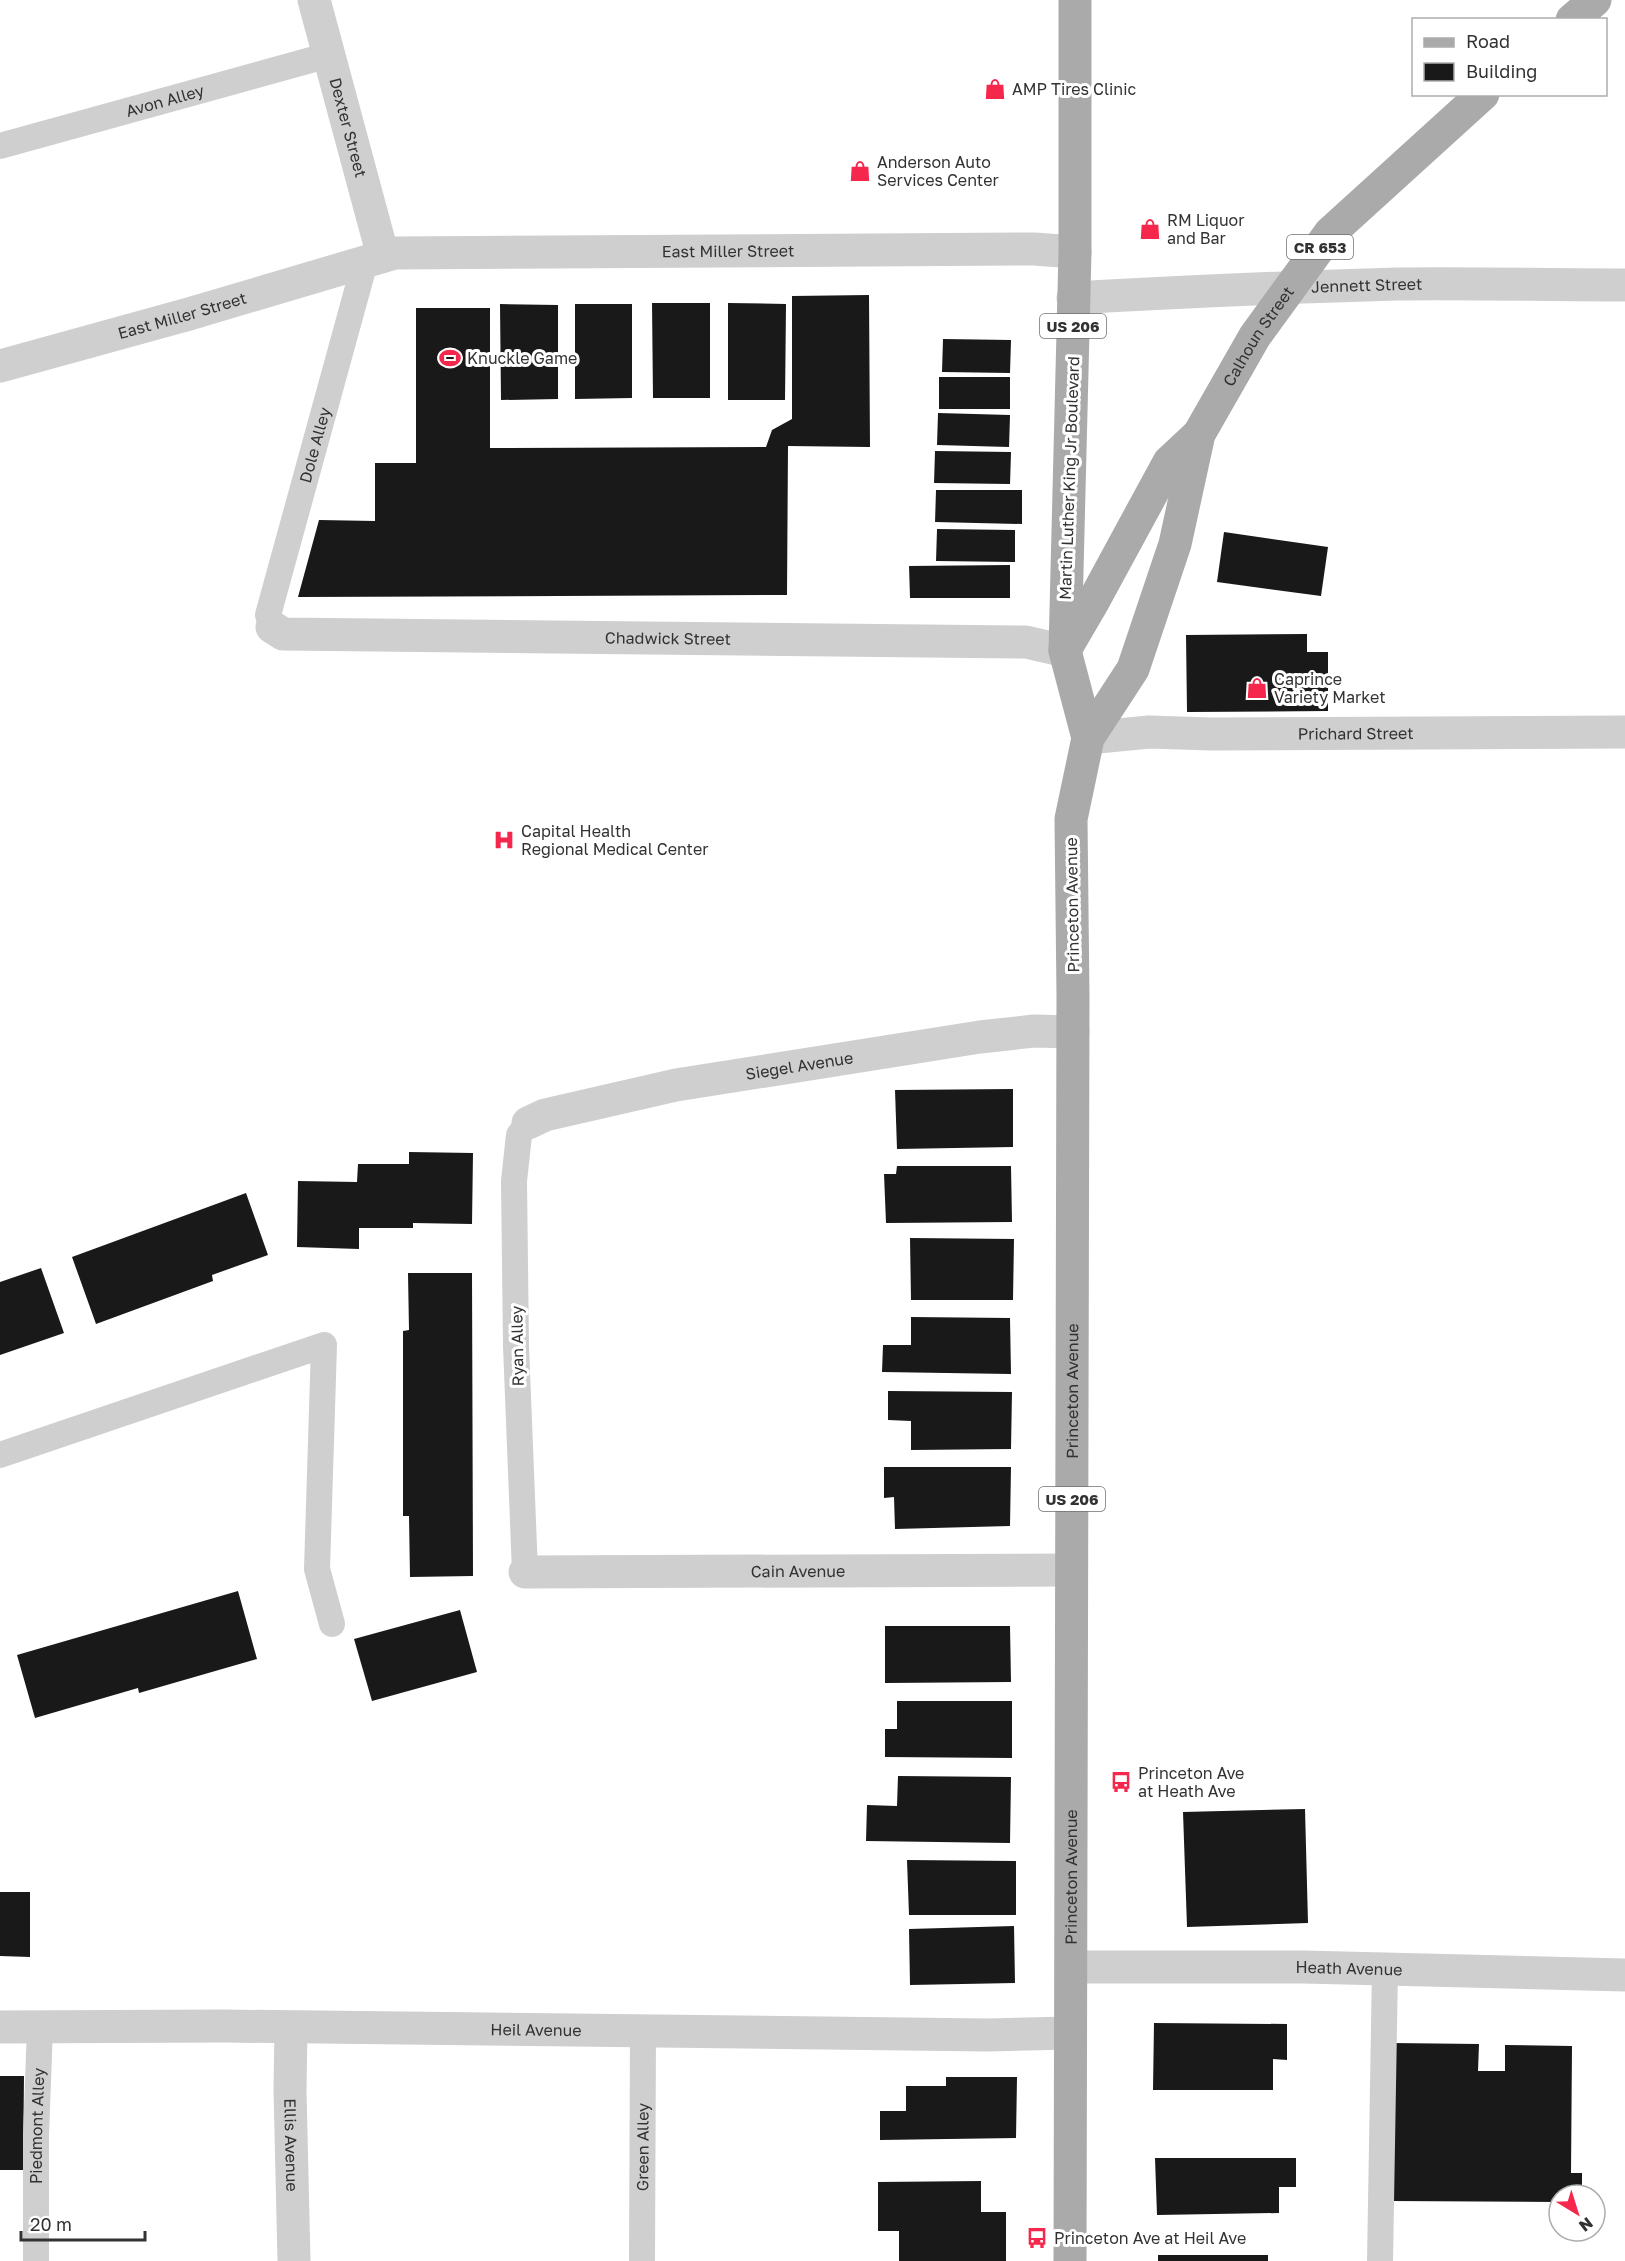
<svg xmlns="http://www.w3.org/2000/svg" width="1625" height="2261" viewBox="0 0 1625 2261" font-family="'Golos Text',sans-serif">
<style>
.building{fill:#191919}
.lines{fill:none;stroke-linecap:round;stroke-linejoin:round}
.service{stroke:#cfcfcf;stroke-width:26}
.minor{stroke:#cfcfcf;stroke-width:33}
.primary{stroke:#aaa;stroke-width:33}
.labels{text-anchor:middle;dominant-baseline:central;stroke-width:6;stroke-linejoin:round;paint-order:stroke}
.shield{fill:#fff;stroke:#707070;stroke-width:1.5}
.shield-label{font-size:15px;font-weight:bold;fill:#323232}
.poi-label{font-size:16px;fill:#323232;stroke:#fff;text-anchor:start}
.street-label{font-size:16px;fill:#323232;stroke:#fff}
</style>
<rect width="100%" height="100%" fill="#fff"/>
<g class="building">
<polygon points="869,295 870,447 788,446 787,595 298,597 319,520 375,521 375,463 416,463 416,308 490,308 490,448 766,447 772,430 792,419 792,296"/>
<polygon points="652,303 710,303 710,398 653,398"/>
<polygon points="728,303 786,304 785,400 728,400"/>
<polygon points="500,304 558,305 558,399 501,400"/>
<polygon points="575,304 632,304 632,398 575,399"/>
<polygon points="943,339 1011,340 1010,373 942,372"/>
<rect x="939" y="377" width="71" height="32"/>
<polygon points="938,413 1010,415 1009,447 937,445"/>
<polygon points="935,451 1011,452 1010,484 934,483"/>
<polygon points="936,490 1022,490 1022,524 935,522"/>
<polygon points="937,529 1015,530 1015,562 936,561"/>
<polygon points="1224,532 1328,547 1321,596 1217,582"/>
<polygon points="1010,565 1010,598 910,598 909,566"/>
<polygon points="1307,634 1307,652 1328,652 1328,711 1187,712 1186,635"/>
<polygon points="1013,1089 1013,1147 897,1149 895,1090"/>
<polygon points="409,1152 473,1153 472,1224 413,1223 413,1228 359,1228 359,1249 297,1247 298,1181 357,1182 358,1164 409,1164"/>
<polygon points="897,1166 1011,1166 1012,1222 886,1223 884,1174 896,1174"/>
<polygon points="246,1193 268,1255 212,1275 213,1281 96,1324 72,1257"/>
<polygon points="910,1238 1014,1239 1013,1300 911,1300"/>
<polygon points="41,1268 64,1333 0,1355 0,1282"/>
<polygon points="408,1273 472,1273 473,1576 410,1577 409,1516 403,1516 403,1331 409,1330"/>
<polygon points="911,1317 1010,1318 1011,1374 882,1372 883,1345 911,1345"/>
<polygon points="888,1391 1012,1392 1011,1449 911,1450 911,1421 888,1420"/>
<polygon points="884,1467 1011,1467 1010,1526 895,1529 894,1497 884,1498"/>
<polygon points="238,1591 257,1659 139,1693 138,1688 35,1718 17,1655"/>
<polygon points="460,1610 477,1672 372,1701 354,1639"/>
<polygon points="885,1626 1010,1626 1011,1682 885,1683"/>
<polygon points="897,1701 1012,1701 1012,1758 885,1757 885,1729 897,1729"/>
<polygon points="898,1776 1011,1777 1010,1843 866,1841 867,1805 897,1806"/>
<polygon points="1305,1809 1308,1923 1187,1927 1183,1812"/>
<polygon points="907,1860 1016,1861 1016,1915 909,1915"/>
<polygon points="0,1892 30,1892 30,1957 0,1956"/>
<polygon points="1014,1926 1015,1983 910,1985 909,1929"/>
<polygon points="1154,2023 1287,2024 1287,2060 1273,2059 1273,2090 1153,2090"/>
<polygon points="1391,2043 1479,2044 1478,2071 1505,2071 1505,2045 1572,2046 1571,2173 1582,2173 1582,2195 1559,2195 1559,2202 1390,2201"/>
<polygon points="0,2076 24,2076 23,2170 0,2170"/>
<polygon points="946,2077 1017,2077 1016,2138 880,2140 880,2111 906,2111 906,2086 946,2086"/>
<polygon points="1155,2158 1296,2158 1296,2187 1279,2187 1279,2213 1157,2215"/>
<polygon points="981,2181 981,2212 1006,2212 1006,2261 899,2261 899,2231 878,2231 878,2182"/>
<rect x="1158" y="2255" width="110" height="6"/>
</g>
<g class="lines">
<g class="service">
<path id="s1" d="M0,146L329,55"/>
<path id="s2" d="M272,627L268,615L365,262"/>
<polyline points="0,1455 324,1345 317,1569 332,1624"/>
<polyline points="525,1572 516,1346 514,1181 519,1135 528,1123"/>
<path id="s3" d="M36,2261V2136L40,2027"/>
<path id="s4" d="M642,2261L643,2032"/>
<polyline points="1380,2261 1385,1969"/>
</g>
<g class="minor">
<path id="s5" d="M314,0L383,256"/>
<path id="s6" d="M1073,298C1181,292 1289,287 1397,284C1473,283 1549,285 1625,285"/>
<path id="s7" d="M0,366L189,314L395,253L1034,249L1075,252"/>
<path id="s8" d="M272,627L283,634L1026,642L1065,651"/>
<path id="s9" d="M1088,738L1149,732L1211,734L1625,732"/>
<path id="s10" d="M528,1123L545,1115L676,1085L980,1037L1034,1031L1073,1032"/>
<path id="s11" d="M525,1572L1071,1570"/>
<path id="s12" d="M1071,1967H1304L1625,1975"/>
<path id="s13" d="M0,2027L224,2026L988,2035L1070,2033"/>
<path id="s14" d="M291,2029L290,2090L294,2261"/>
</g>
<g class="primary">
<polyline points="1075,0 1075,252 1065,651 1088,738"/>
<polyline points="1572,20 1595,0"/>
<polyline points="1065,650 1093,602 1169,462 1199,434"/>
<path id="s15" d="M1070,2261L1073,997L1071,819L1088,738L1133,669L1175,544L1199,434L1255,336L1330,233L1483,94"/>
</g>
</g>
<defs>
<symbol id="shop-bare" viewBox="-9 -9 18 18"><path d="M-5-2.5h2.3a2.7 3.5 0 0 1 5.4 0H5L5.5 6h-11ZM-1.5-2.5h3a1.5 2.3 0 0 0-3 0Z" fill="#f5274c" stroke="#fff" stroke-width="2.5" paint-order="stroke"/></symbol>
<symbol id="stadium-bare" viewBox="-9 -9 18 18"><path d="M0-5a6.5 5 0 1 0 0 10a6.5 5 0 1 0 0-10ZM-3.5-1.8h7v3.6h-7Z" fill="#f5274c" stroke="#fff" stroke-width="2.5" paint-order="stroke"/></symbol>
<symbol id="hospital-bare" viewBox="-9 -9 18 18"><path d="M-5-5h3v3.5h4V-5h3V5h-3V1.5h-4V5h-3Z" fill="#f5274c" stroke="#fff" stroke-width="2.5" paint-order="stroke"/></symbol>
<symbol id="bus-bare" viewBox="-9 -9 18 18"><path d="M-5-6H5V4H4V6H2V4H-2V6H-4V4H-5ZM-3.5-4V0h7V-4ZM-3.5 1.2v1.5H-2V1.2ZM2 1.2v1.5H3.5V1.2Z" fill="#f5274c" stroke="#fff" stroke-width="2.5" paint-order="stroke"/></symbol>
</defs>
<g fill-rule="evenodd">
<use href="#shop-bare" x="980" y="74" width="30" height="30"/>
<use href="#shop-bare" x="845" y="156" width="30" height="30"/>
<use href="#shop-bare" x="1135" y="214" width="30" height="30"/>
<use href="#stadium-bare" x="435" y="343" width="30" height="30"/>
<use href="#shop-bare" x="1242" y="673" width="30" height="30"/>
<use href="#hospital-bare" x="489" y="825" width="30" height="30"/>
<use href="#bus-bare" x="1106" y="1767" width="30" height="30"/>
<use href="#bus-bare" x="1022" y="2223" width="30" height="30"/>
</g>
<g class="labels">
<g class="shield">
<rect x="1287" y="235" width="66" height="24" rx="4.5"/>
<rect x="1040" y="314" width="66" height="24" rx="4.5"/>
<rect x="1039" y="1487" width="66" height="24" rx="4.5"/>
</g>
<g class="shield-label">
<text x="1320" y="247">CR 653</text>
<text x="1073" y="326">US 206</text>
<text x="1072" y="1499">US 206</text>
</g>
<g class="poi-label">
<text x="1012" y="89">AMP Tires Clinic</text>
<text x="877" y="162">Anderson Auto<tspan x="877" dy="18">Services Center</tspan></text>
<text x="1167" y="220">RM Liquor<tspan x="1167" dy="18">and Bar</tspan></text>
<text x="467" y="358">Knuckle Game</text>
<text x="1274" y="679">Caprince<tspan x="1274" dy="18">Variety Market</tspan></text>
<text x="521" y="831">Capital Health<tspan x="521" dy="18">Regional Medical Center</tspan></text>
<text x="1138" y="1773">Princeton Ave<tspan x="1138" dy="18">at Heath Ave</tspan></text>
<text x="1054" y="2238">Princeton Ave at Heil Ave</text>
</g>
<g class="street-label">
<text stroke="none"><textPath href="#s1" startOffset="171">Avon Alley</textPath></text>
<text stroke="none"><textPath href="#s5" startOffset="132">Dexter Street</textPath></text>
<text stroke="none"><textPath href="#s7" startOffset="744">East Miller Street</textPath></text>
<text stroke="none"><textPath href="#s6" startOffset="294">Jennett Street</textPath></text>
<text stroke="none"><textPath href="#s7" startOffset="189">East Miller Street</textPath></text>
<text stroke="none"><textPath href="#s15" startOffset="1966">Calhoun Street</textPath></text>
<text stroke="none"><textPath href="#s2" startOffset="189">Dole Alley</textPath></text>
<text transform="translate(1069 478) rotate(-88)">Martin Luther King Jr Boulevard</text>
<text stroke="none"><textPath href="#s8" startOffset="398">Chadwick Street</textPath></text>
<text stroke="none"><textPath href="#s9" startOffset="268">Prichard Street</textPath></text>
<text transform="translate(1072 905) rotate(-91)">Princeton Avenue</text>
<text stroke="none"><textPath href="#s10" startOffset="278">Siegel Avenue</textPath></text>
<text transform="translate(517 1346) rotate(-91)">Ryan Alley</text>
<text stroke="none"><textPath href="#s15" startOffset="870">Princeton Avenue</textPath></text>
<text stroke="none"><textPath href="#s11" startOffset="273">Cain Avenue</textPath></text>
<text stroke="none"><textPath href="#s15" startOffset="384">Princeton Avenue</textPath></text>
<text stroke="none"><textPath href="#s12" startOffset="278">Heath Avenue</textPath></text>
<text stroke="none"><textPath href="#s13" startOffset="536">Heil Avenue</textPath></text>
<text stroke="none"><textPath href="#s3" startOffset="135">Piedmont Alley</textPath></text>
<text stroke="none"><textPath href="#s14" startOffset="116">Ellis Avenue</textPath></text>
<text stroke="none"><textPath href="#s4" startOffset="114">Green Alley</textPath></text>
</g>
</g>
<rect x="1412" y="18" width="195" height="78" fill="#ffffff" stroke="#adadad" stroke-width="1.5"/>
<rect x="1424" y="38" width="30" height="9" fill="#aaaaaa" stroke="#adadad" stroke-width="1.5"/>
<text x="1466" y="48" font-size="18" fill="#323232">Road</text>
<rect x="1424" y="63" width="30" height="18" fill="#191919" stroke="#adadad" stroke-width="1.5"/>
<text x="1466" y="78" font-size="18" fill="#323232">Building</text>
<g transform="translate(1577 2213) rotate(142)"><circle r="28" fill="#ffffff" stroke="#adadad" stroke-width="1.5"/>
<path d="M0-4.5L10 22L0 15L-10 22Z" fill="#f5274c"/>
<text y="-9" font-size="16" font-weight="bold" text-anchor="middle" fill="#323232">N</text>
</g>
<path d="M21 2231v9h124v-9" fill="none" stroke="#323232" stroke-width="3"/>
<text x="30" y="2231" font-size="18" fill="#323232" stroke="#ffffff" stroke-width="4.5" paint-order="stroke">20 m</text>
</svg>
